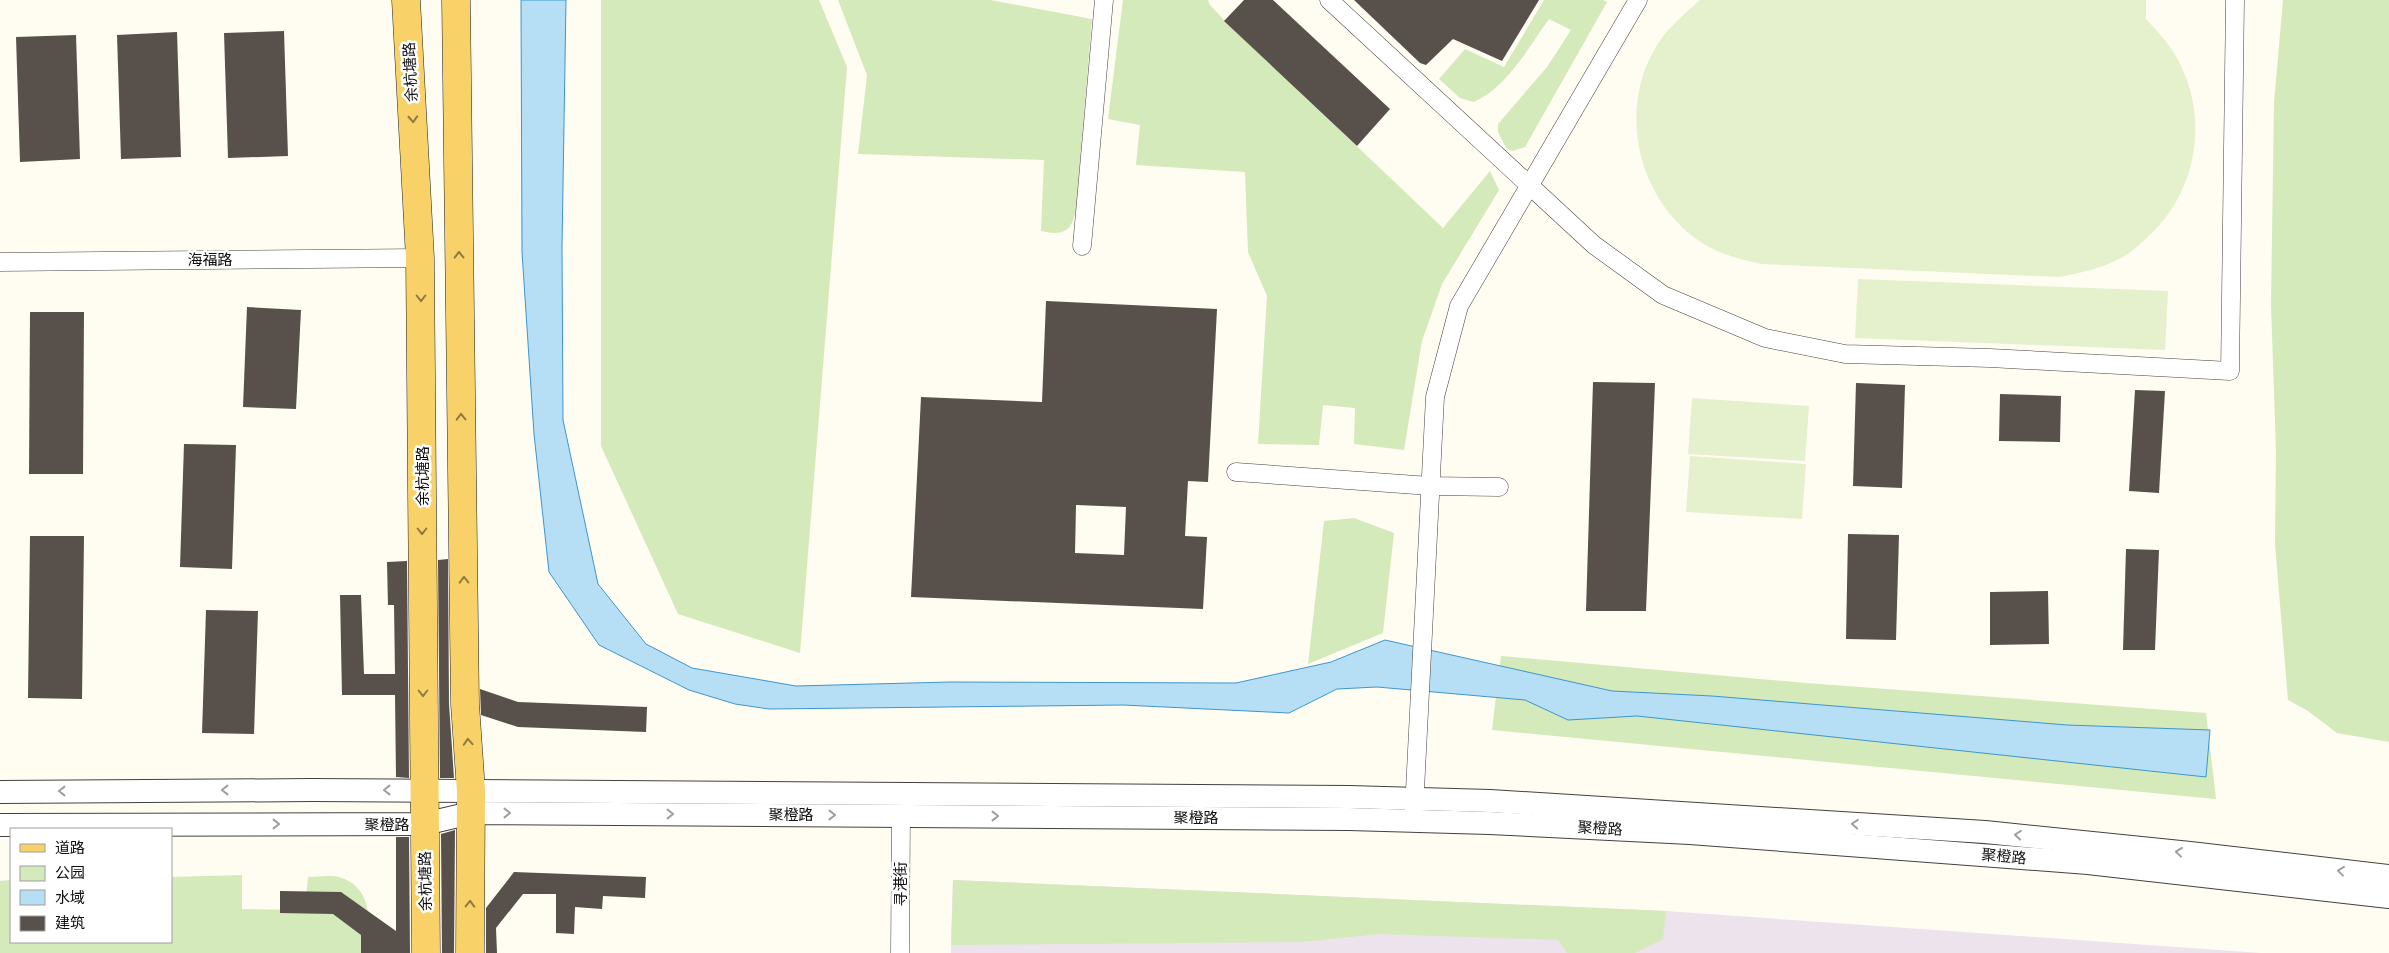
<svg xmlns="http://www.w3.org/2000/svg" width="2389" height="953" viewBox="0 0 2389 953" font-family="Lora,'Noto Sans SC',serif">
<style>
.industrial{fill:#ece3ed}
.green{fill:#d4eaba}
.pitch{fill:#e5f1cc}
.water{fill:#b6dff6;stroke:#3d96cd}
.building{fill:#58504b;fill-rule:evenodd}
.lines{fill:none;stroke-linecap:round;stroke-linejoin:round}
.minor-casing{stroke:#424242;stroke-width:19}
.tertiary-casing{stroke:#424242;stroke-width:24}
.primary-casing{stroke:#202020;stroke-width:29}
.minor{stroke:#fff;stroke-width:18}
.tertiary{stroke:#fff;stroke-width:22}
.primary{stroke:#f8d268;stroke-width:28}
.oneway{stroke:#8f7a40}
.oneway2{stroke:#9f9f9f}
.labels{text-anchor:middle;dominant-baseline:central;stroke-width:5;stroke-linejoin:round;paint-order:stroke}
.street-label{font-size:15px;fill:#0f0f0f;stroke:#fff}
</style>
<rect width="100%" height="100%" fill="#fffcf1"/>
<polygon class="industrial" points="953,880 1666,911 2261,953 951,953"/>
<g class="green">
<polygon points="601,0 819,0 847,67 800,653 678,614 601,446"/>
<path d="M838,0H990L1092,19L1076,209C1072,232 1063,236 1041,231L1044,160L858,154L867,75Z"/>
<polygon points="1123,0 1208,0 1210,5 1225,21 1443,228 1490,171 1499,190 1442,284 1422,341 1404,450 1354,444 1355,408 1323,405 1319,445 1258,444 1267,296 1248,252 1245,172 1136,165 1140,125 1108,119"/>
<path d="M1544,0H1603L1607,2L1525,147L1512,151L1506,148L1498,132V124L1547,67L1571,30L1549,19C1528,48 1508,86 1474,102L1460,98L1439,79L1465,49L1504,67Z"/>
<polygon points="2283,0 2389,0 2389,742 2337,733 2308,711 2288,700 2275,544 2276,451 2271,305 2274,103"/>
<polygon points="1354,518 1394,533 1383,633 1308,664 1324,521"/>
<polygon points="1501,656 1806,683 2206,713 2216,799 1492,730"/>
<path d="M242,875V909L305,910L308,877C317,877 330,875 339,877C374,887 369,924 370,953H0V881L11,880V942H171V877Z"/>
<polygon points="953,880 1666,911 1663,939 1635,953 1567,953 1558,940 1379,934 1303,942 951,945"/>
</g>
<g class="pitch">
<path d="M1700,0H2146V19C2160,34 2174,49 2182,68C2210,129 2193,201 2141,243C2136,248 2130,253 2123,257C2103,268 2081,273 2059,277L1761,264C1741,259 1721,255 1704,244C1640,204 1617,116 1654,50C1665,30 1683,15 1700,0Z"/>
<polygon points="1858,279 2168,291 2165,350 1855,338"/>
<polygon points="1692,398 1809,406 1805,461 1688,454"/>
<polygon points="1690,456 1806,464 1802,519 1686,512"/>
</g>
<polygon class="water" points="521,0 566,0 562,247 563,420 598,584 646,644 692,668 796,686 950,682 1236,683 1331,662 1385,640 1612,691 1712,696 2067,725 2210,730 2206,777 1637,716 1568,720 1525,700 1377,687 1337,689 1289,713 1123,705 769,709 735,704 689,690 599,645 549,572 534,434 522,252"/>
<g class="building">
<polygon points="1244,0 1273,0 1390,109 1357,146 1224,21"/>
<polygon points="1354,0 1539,0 1502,61 1453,39 1426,65 1420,63"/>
<polygon points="284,31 288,156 228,158 224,33"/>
<polygon points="177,32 181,157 121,159 117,35"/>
<polygon points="76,35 80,159 20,162 16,37"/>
<path d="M1046,301L1217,309L1208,482L1188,481L1185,536L1207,537L1203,609L911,597L921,397L1042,402ZM1076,505L1126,507L1124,555L1075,553Z"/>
<polygon points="247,307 301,310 296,409 243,407"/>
<polygon points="30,312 84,312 83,474 29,474"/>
<polygon points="1593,382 1655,383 1646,611 1586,611"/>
<polygon points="1856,383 1905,385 1902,488 1853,486"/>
<polygon points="2135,390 2165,391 2159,493 2129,491"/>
<polygon points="2000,394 2061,396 2060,442 1999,441"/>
<polygon points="184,444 236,445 232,569 180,567"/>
<polygon points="1848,534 1899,535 1896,640 1846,639"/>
<polygon points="30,536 84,536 82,699 28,698"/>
<polygon points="2126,549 2159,550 2155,650 2123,650"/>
<polygon points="448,559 449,704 454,778 440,778 438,560"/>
<polygon points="407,561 409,778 396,777 395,695 342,695 340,595 361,595 364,674 395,674 394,605 388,605 387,562"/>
<polygon points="2048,591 2049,644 1990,645 1990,592"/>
<polygon points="206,610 258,611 254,734 202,733"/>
<polygon points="480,689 518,702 647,707 646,732 518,727 481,715"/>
<polygon points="455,830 454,953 442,953 441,834"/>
<polygon points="396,837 409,837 410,953 361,953 361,935 333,914 280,913 280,891 341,892 396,931"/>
<polygon points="514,872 646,877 645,898 603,896 602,909 575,907 574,934 556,933 556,894 523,894 496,928 497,953 486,953 486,908"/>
</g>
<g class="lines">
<defs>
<g id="minor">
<polyline points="1329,0 1594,245 1663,295 1765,338 1845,354 1990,358 2230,371 2235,0"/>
<polyline points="1082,246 1104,0"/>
<polyline points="0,262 420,258"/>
<polyline points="1236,472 1430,486 1499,487"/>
<polyline points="1414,810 1435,397 1459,306 1638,0"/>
<polyline points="900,953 901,815"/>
</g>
<g id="tertiary">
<polyline points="0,792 313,790 1349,797 1490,801 1985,832 2190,853 2389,876"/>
<polyline points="0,825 424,824 471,813 1349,819 1489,823 1690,833 2088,863 2389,897"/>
</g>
<g id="primary">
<polyline points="406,0 420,258 426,953"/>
<polyline points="456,0 465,704 471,791 470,953"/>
</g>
</defs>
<use href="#minor" class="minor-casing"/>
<use href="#tertiary" class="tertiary-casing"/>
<use href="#primary" class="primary-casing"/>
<use href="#minor" class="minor"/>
<use href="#tertiary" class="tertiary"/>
<use href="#primary" class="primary"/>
</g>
<defs><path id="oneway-chevron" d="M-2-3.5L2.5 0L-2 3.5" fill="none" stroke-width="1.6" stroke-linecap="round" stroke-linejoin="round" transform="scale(1.25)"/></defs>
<g class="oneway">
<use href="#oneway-chevron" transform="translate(413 119) rotate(87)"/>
<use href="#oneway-chevron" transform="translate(459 255) rotate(-91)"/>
<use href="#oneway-chevron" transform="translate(421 298) rotate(90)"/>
<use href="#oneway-chevron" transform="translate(461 417) rotate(-91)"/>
<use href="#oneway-chevron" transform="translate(422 531) rotate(90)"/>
<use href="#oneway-chevron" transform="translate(464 580) rotate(-91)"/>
<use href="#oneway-chevron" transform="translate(423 693) rotate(90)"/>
<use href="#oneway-chevron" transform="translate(468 742) rotate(-94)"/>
<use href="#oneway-chevron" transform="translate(470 904) rotate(-89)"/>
</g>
<g class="oneway2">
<use href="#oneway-chevron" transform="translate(225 790) rotate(180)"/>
<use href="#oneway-chevron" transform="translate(387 790) rotate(-180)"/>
<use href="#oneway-chevron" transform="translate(62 791) rotate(180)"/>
<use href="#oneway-chevron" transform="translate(507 813)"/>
<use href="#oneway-chevron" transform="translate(670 814)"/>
<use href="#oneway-chevron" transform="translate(832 815)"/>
<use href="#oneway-chevron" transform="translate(995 816)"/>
<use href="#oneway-chevron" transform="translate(276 824)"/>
<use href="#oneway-chevron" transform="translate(1855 824) rotate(-176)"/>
<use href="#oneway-chevron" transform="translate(2018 835) rotate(-175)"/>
<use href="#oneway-chevron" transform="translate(2179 852) rotate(-174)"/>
<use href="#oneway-chevron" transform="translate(2341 871) rotate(-173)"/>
</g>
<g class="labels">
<g class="street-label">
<text transform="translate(410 72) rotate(-93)">余杭塘路</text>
<text x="210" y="259">海福路</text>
<text transform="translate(422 476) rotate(-90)">余杭塘路</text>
<text x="791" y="814">聚橙路</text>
<text x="1196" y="817">聚橙路</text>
<text x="387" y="824">聚橙路</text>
<text transform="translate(1600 828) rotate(3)">聚橙路</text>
<text transform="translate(2004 856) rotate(5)">聚橙路</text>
<text transform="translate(425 881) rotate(-91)">余杭塘路</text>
<text transform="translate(900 884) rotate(-90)">寻港街</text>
</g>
</g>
<rect x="10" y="828" width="162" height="115" fill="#ffffff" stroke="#9f9f9f"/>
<rect x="20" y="844" width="25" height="8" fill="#f8d268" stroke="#9f9f9f"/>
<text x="55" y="853" font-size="15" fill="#0f0f0f">道路</text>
<rect x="20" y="866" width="25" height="15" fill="#d4eaba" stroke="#9f9f9f"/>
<text x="55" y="878" font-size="15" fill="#0f0f0f">公园</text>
<rect x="20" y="890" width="25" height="15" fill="#b6dff6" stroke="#9f9f9f"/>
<text x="55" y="903" font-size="15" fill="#0f0f0f">水域</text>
<rect x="20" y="916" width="25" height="15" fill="#58504b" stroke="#9f9f9f"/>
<text x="55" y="928" font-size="15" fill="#0f0f0f">建筑</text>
</svg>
